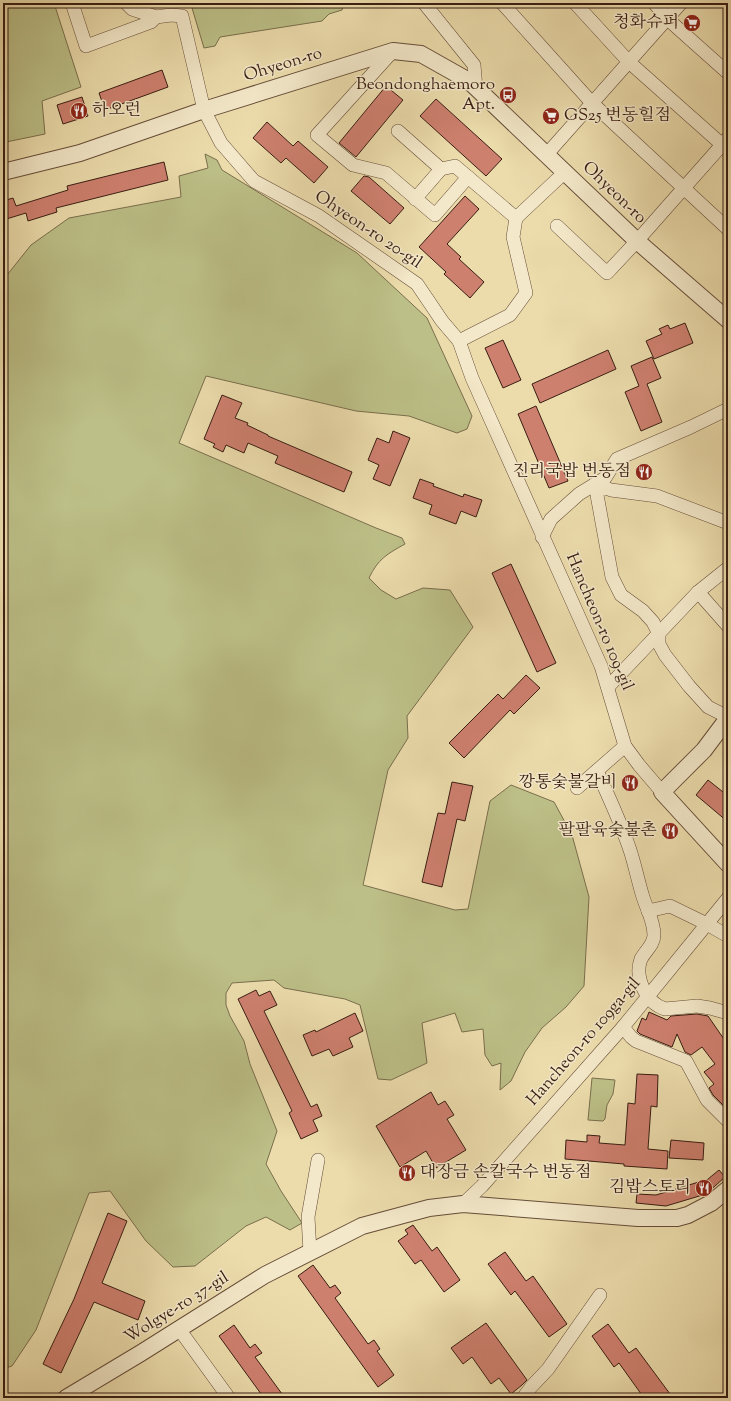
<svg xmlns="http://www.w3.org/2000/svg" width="731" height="1401" viewBox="0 0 731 1401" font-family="'Sorts Mill Goudy','Noto Serif KR',serif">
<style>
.green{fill:#bcbf87;stroke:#7a6e4c}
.building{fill:#ce806f;stroke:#391d12}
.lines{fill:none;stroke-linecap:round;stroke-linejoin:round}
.minor-casing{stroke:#664d38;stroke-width:14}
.tertiary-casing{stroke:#664d38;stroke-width:18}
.minor{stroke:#f3e8c9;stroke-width:13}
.tertiary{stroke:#f3e8c9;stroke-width:16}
.labels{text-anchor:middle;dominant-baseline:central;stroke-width:3;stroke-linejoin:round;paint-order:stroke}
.poi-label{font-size:17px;fill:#391d12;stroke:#f3e8c9;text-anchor:end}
.street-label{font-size:17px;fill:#391d12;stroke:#f3e8c9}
</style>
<rect width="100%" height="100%" fill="#ecdcac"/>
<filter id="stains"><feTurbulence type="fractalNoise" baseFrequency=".005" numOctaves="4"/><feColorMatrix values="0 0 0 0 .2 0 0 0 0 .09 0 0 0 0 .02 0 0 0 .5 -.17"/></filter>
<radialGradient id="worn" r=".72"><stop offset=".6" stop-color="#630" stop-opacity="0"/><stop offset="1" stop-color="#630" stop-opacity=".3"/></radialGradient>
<g class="green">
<polygon points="3,3 54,3 81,87 42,101 45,134 6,142 3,134"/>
<polygon points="195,3 344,3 342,10 329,14 322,21 220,37 215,46 204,48 192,8"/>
<path d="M205,154L217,160L222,170L357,253L427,318L472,416L467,429L457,433L409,416L356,411L206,376L179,443L376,528L402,538L405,544C387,554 378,559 369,578L381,590L396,599L423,588L450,590L473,627L407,716L408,738L388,770L363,885L455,910L468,909L490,801L511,785L554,802L572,835L589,897L584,986L566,1007L542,1028L525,1052L511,1081L500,1090L501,1063L492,1066L485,1055L483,1029L462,1032L455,1013L422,1023L427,1063L391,1080L378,1079L360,1005L345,999L284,988L274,980L232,983L226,993V1005L230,1016L244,1041L250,1064L277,1131L266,1164L281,1191L302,1223L290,1230L266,1217L246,1226L195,1266L173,1267L146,1241L110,1191L89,1193L36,1330L12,1366L3,1369V280L31,245L69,218L181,197L179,176L208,168Z"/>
<polygon points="592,1078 615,1080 613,1094 607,1105 605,1119 603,1121 588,1120"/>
</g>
<g class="building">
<polygon points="162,70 168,87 105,110 99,93"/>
<polygon points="386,86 403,100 356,157 339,143"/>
<polygon points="82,97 88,116 63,124 57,105"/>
<polygon points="436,99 502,159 486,176 420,116"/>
<polygon points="267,122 293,146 298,141 328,167 314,183 286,158 281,163 253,138"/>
<polygon points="164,162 168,180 56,208 57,212 28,221 26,213 3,220 3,201 13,198 16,206 68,190 67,186"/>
<polygon points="364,176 369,177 404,208 390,224 351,191"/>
<polygon points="465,196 479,209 447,244 461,257 459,259 484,282 470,298 444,274 446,272 419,247"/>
<polygon points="685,323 693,343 654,359 646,341 662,334 659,329 668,325 670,329"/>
<polygon points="503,340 521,380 503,388 485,348"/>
<polygon points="608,350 616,369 540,403 532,384"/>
<polygon points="652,357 661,378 647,384 662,422 641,431 625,392 639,386 631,366"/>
<polygon points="222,395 242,403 235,418 248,423 247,425 268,435 268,436 352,472 344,492 275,463 278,456 248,443 244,453 226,445 223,452 213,447 215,444 204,439"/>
<polygon points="536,406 568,481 549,488 518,414"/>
<polygon points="393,431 410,438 390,486 373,479 379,465 368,460 377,438 389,443"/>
<polygon points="420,479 434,484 433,486 463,497 464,494 482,500 476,517 461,511 456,524 429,514 432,505 413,498"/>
<polygon points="511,564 556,663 537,672 492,573"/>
<polygon points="526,675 540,688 514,714 510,710 464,758 449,743 498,694 503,699"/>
<polygon points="708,780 728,796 728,822 696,795"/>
<polygon points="452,782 473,786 465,821 457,819 442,887 422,882 438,813 445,814"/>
<polygon points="256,990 259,996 270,991 277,1005 264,1011 311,1107 317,1104 322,1116 313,1120 318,1131 301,1139 289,1113 292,1111 238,999"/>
<polygon points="649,1012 667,1020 671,1016 697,1014 708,1016 728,1045 728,1110 713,1095 709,1088 714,1084 704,1072 715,1064 702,1047 691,1055 685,1052 677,1034 672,1047 640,1034 637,1031 642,1018 646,1020"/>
<polygon points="355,1013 363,1031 349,1038 353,1047 333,1056 329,1049 312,1056 303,1035 315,1030 316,1032"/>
<polygon points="637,1074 658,1075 657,1107 651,1106 648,1149 668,1151 667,1169 624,1166 624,1164 565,1159 566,1140 587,1142 587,1135 600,1136 599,1143 625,1145 628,1103 635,1104"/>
<polygon points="431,1092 438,1105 445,1101 454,1115 447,1119 466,1150 436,1168 426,1151 400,1167 376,1126"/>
<polygon points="671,1140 704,1143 703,1160 669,1158"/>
<polygon points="719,1170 725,1177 706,1194 666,1206 636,1203 637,1194 656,1195 702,1181 702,1184"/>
<polygon points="108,1213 127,1221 102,1283 145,1301 138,1320 94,1302 61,1373 43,1364 74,1299"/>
<polygon points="413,1225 432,1251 437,1247 460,1280 444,1292 421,1260 415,1264 398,1241 408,1234 405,1230"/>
<polygon points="505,1252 526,1281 533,1276 567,1324 549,1337 515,1291 511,1295 488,1264"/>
<polygon points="313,1265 330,1288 335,1285 341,1293 335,1298 368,1344 374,1340 380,1349 377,1351 394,1375 378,1387 298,1276"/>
<polygon points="486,1323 527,1380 522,1385 511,1394 499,1378 491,1384 472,1357 463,1364 451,1348"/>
<polygon points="608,1324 629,1353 636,1348 673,1398 644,1398 619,1363 614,1367 592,1336"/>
<polygon points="234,1325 250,1348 255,1344 262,1353 255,1357 285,1398 264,1398 219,1336"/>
</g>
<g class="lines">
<defs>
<g id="minor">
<polyline points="72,3 86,46 151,22 156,17"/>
<polyline points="126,3 132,9 156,17 171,15 182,16 204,110 221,143 254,181 319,216 417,284 442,321 459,341 472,378 601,666 625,746 639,765 662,792"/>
<polyline points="424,3 474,65 476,88"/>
<polyline points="502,3 592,103 728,229"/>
<polyline points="575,3 629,62 728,150"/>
<polyline points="654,3 672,23 728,73"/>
<polyline points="393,51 317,135 353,165 386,173 435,215 468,177"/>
<polyline points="398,131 441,169 455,166 516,218"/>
<polyline points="547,154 681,3"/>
<polyline points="415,199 441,169"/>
<polyline points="557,226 607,273 637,241 728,138"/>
<polyline points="459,341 510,315 526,293 513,237 516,218 565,172"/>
<polyline points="728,523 657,496 611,490 595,484 612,577 621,595 643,611 653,622 659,634 659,644 665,655 689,686 708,707 728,717"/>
<polyline points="542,537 551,519 579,494 605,478 617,459 691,427 728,409"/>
<polyline points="698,592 728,626"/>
<polyline points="608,687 698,592 728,568"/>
<path d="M597,771C609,797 621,823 630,850C635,865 638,881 643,897C647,910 654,921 654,935C654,945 645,951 641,959C634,977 646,1003 665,1009L697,1006L710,1008L728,1013"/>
<polyline points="577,788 625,746"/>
<polyline points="648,911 670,906 707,924 728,936"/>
<polyline points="623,1027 631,1037 636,1041 686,1061 707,1100 728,1121"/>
<polyline points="463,1204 482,1186 623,1027 728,898"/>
<polyline points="310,1252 308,1217 318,1160"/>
<polyline points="179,1329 229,1398"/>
<polyline points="523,1398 531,1387 548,1369 600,1295"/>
</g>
<g id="tertiary">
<polyline points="3,172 80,153 204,110 393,51 421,54 469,81 637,241 728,320"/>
<polyline points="728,718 704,750 662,792 728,864"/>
<polyline points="66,1398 141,1353 265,1275 362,1226 429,1208 463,1204 638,1218 677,1218 688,1215 711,1203 728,1189"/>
</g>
</defs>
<use href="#minor" class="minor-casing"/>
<use href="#tertiary" class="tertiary-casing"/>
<use href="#minor" class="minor"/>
<use href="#tertiary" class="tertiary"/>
</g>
<defs>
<symbol id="supermarket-disc" viewBox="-11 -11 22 22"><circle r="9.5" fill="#8f2418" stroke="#f3e8c9"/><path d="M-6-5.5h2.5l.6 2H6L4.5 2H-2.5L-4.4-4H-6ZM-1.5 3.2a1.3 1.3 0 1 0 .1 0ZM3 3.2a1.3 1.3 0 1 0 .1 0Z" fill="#fff"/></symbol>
<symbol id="bus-disc" viewBox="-11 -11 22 22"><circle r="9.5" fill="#8f2418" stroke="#f3e8c9"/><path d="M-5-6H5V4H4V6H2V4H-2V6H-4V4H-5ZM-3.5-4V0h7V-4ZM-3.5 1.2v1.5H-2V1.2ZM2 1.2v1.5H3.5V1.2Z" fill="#fff"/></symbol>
<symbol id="restaurant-disc" viewBox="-11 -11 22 22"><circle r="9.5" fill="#8f2418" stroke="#f3e8c9"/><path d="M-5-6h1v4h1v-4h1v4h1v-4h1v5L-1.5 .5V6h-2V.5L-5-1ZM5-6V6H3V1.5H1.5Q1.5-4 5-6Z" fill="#fff"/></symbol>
</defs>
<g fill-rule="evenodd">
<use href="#supermarket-disc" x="682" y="13" width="20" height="20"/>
<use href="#bus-disc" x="498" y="85" width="20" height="20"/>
<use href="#restaurant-disc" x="69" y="101" width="20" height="20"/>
<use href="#supermarket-disc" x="541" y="106" width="20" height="20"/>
<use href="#restaurant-disc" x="634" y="462" width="20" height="20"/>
<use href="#restaurant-disc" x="620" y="773" width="20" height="20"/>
<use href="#restaurant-disc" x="660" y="821" width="20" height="20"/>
<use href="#restaurant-disc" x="397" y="1163" width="20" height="20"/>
<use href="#restaurant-disc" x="694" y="1178" width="20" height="20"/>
</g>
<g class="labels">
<g class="poi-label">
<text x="679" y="23">청화슈퍼</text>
<text x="495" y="85">Beondonghaemoro<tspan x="495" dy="20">Apt.</tspan></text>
<text x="92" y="111" text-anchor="start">하오런</text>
<text x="564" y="116" text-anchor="start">GS25 번동힐점</text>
<text x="631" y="472">진리국밥 번동점</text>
<text x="617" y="783">깡통숯불갈비</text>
<text x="657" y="831">팔팔육숯불촌</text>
<text x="420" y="1173" text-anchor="start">대장금 손칼국수 번동점</text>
<text x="691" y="1188">김밥스토리</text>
</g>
<g class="street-label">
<text transform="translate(283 65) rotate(-17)">Ohyeon-ro</text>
<text transform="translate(614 193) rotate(44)">Ohyeon-ro</text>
<text transform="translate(368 230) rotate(34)">Ohyeon-ro 20-gil</text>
<text transform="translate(599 622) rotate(67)">Hancheon-ro 109-gil</text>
<text transform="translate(584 1042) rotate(-49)">Hancheon-ro 109ga-gil</text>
<text transform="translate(177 1308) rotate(-32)">Wolgye-ro 37-gil</text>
</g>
</g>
<rect width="731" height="1401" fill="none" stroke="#ecdcac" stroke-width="16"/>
<rect x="4" y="4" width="723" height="1393" fill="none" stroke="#391d12" stroke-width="2"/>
<rect x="8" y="8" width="715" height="1385" fill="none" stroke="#391d12"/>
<rect width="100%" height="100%" filter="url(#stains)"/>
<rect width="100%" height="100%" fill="url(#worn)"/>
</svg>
